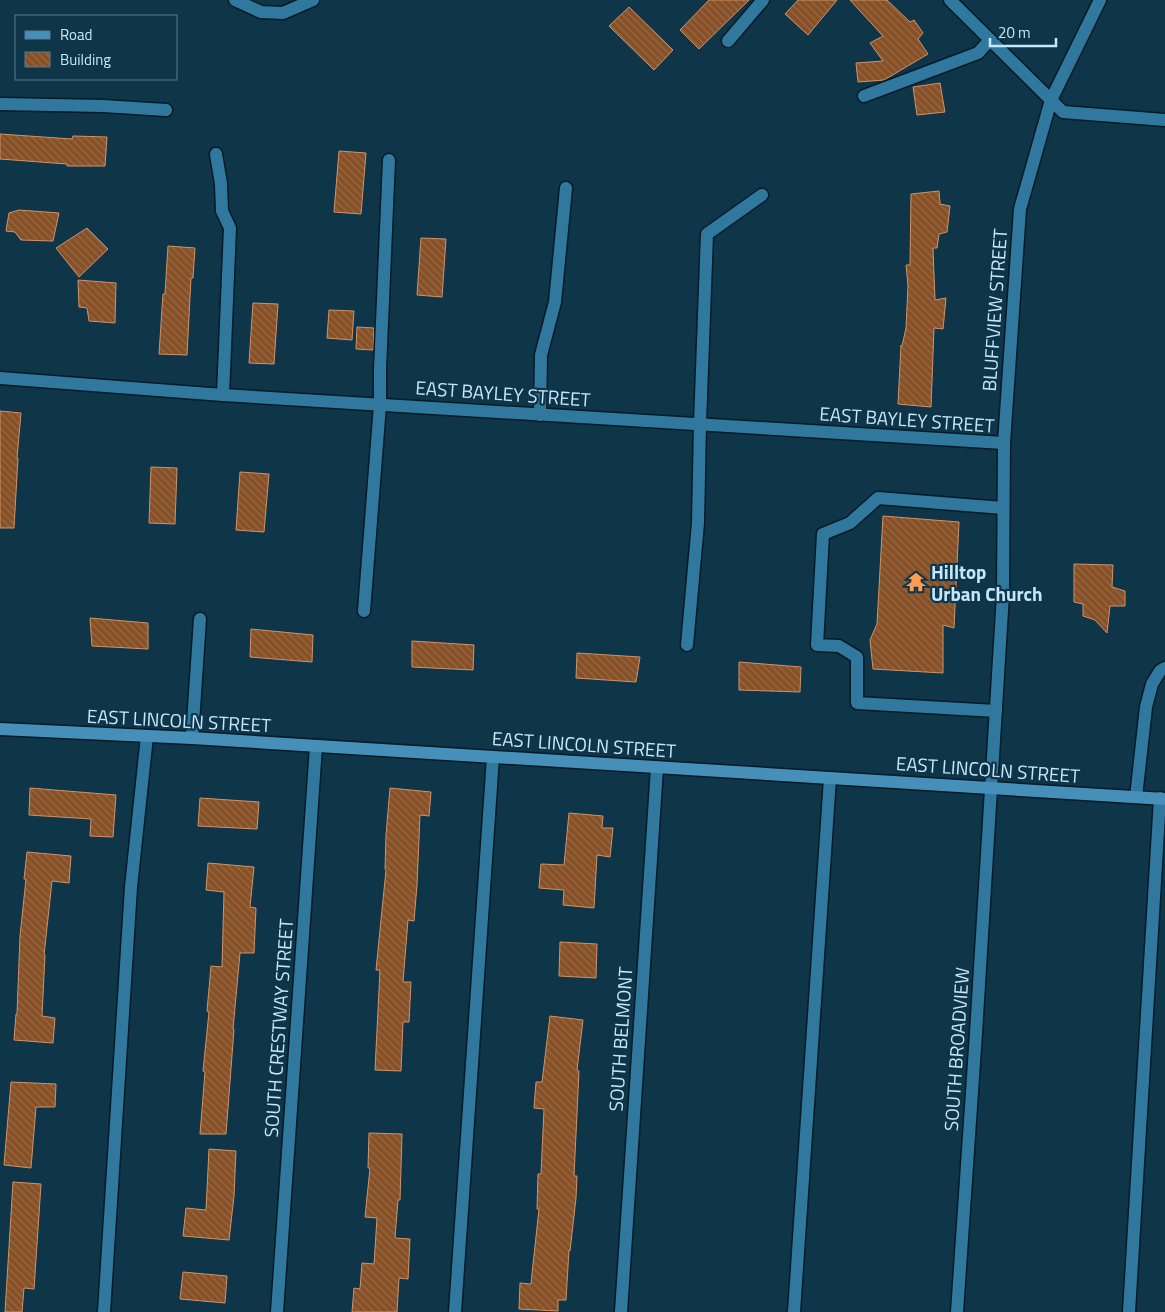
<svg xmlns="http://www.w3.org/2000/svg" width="1165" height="1312" viewBox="0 0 1165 1312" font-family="'Titillium Web',sans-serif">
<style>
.building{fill:url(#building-back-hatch);stroke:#cf9469}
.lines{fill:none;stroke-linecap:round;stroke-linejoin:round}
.lane-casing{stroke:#051b27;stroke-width:15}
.street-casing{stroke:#051b27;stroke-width:15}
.secondary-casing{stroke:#051b27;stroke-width:15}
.lane{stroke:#31789e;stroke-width:12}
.street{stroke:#31789e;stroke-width:12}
.secondary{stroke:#468fb8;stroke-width:12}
.labels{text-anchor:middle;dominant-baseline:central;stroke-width:4.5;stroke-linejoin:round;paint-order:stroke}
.street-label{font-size:19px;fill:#c5e7fc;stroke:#0f3549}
.poi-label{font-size:19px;font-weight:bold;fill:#c5e7fc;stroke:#0f3549;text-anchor:start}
</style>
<defs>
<pattern id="building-back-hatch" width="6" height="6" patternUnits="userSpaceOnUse" patternTransform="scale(1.25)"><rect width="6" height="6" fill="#875026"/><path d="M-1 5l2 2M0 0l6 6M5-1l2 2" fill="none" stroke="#966946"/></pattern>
</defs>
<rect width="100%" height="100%" fill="#0f3549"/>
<g class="building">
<polygon points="709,0 749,0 699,49 680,30"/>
<polygon points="798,0 837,0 808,35 785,14"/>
<polygon points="850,0 887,0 910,22 914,20 923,33 918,39 928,54 884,80 858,82 856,63 883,61 870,43 883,36"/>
<polygon points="629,7 673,50 654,70 609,26"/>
<polygon points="940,83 945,112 917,115 913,87"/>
<polygon points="0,134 72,139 73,136 107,137 105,166 67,166 67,164 0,159"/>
<polygon points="339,151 366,153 361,214 334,212"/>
<polygon points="939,191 940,204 950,206 947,232 939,234 937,248 933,248 935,300 946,298 943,329 934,328 931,407 898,404 901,345 902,346 906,328 908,286 906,265 910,265 911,194"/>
<polygon points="19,210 59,213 53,241 21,240 15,232 6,231 9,213"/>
<polygon points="87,228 108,249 79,277 56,248"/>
<polygon points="421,238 446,239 442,297 417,295"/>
<polygon points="168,246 195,248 193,278 191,278 187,355 159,354 163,294 165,294"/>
<polygon points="78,280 116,283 115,323 89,321 87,308 79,307"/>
<polygon points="253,303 278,304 274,364 249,363"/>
<polygon points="329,310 354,311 352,340 327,338"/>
<polygon points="357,327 374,328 373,350 356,349"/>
<polygon points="0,411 21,413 17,458 18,458 14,528 0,528"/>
<polygon points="151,467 177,468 175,524 149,523"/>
<polygon points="240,472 269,474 264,532 236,530"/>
<polygon points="883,516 959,522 954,628 943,625 943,673 873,669 870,640 877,624"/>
<polygon points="1074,564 1113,565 1112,587 1125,591 1125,606 1110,606 1107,633 1095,620 1083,616 1083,604 1074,602"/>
<polygon points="90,618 148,623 148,649 92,646"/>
<polygon points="251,629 313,635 312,662 250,657"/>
<polygon points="412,641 474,645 473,670 412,667"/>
<polygon points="577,653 640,657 636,682 576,678"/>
<polygon points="739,662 801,667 800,692 739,690"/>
<polygon points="30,788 116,795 113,837 90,836 91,819 29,815"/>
<polygon points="390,788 431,792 429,816 420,815 417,885 414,921 408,920 403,982 411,982 409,1022 403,1022 401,1071 375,1070 380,970 376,970 386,870 385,869 386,835"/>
<polygon points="200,798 259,802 257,829 198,826"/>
<polygon points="569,813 603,816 602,828 613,828 610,857 597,855 594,908 563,905 564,890 539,888 541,864 564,865"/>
<polygon points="27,852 71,856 69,883 52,881 44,955 45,955 42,1016 55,1018 53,1043 14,1040 16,1014 17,1014 20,936 26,879 24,879"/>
<polygon points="208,863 254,867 250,907 256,908 254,953 240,953 233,1029 234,1029 226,1134 200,1134 205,1072 203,1071 209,1012 207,1011 211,966 222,967 224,892 206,890"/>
<polygon points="560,942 597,944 596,978 559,976"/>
<polygon points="550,1016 583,1020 577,1070 579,1071 574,1176 577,1176 576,1198 570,1251 569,1250 566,1300 558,1300 558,1311 519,1309 520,1283 531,1284 532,1274 539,1209 537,1209 538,1174 541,1174 544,1109 534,1108 536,1082 542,1082"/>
<polygon points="11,1082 56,1084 55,1107 36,1107 31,1168 4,1165"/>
<polygon points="369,1133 402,1134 400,1200 398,1200 395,1238 410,1239 408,1279 399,1278 397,1312 352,1312 354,1288 360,1289 362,1263 374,1264 377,1218 365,1217 370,1168 368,1168"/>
<polygon points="209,1149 236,1151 234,1196 229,1240 183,1236 186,1208 206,1210"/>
<polygon points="13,1182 41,1184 34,1289 24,1288 22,1312 5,1312"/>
<polygon points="183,1272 227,1276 225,1303 180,1299"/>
</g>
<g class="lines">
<defs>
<g id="lane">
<polyline points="235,0 261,12 283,13 313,0"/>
<polyline points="728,41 763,0"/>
<polyline points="864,96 978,53 990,40"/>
<polyline points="0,104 103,106 166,110"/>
<polyline points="216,154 221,184 222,211 230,228 223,395"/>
<polyline points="540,415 541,355 555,302 566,188"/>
<polyline points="364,611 380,405 380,369 389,160"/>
<polyline points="687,645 698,523 700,424 707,234 762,195"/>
<polyline points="996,711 857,703 857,657 839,646 817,645 823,534 850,523 878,498 1003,508"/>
<polyline points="192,738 200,619"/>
<polyline points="1136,797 1146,707 1152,684 1160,671 1165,668"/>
<polyline points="104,1312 131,887 147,736"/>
<polyline points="455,1312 493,757"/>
<polyline points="794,1312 830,778"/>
<polyline points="1129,1312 1160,798"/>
</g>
<g id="street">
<polyline points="950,0 1063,112 1165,120"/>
<polyline points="0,378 223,395 1004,443"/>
<polyline points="277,1312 316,746"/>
<polyline points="621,1312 657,768"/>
<polyline points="957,1312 976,1033 1003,594 1004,443 1020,209 1051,100 1100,0"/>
</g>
<polyline id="secondary" points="0,729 192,738 1165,799"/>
</defs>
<use href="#lane" class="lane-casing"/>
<use href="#street" class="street-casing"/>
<use href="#secondary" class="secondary-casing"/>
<use href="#lane" class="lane"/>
<use href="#street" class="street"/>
<use href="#secondary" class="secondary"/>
</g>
<defs>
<symbol id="temple-bare" viewBox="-9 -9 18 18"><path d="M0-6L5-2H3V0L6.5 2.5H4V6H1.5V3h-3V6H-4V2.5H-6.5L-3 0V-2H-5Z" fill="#fc9d54" stroke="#0f3549" stroke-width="2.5" paint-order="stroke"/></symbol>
</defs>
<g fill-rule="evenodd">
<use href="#temple-bare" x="902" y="568" width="28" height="28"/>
</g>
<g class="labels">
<g class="street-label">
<text transform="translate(994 310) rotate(-86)">BLUFFVIEW STREET</text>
<text transform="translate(503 393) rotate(4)">EAST BAYLEY STREET</text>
<text transform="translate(907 419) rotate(4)">EAST BAYLEY STREET</text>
<text transform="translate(179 720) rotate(3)">EAST LINCOLN STREET</text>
<text transform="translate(584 744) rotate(4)">EAST LINCOLN STREET</text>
<text transform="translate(988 769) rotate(4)">EAST LINCOLN STREET</text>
<text transform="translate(278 1028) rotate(-86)">SOUTH CRESTWAY STREET</text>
<text transform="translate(620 1039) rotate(-86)">SOUTH BELMONT</text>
<text transform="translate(956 1049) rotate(-86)">SOUTH BROADVIEW</text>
</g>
<g class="poi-label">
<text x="931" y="571">Hilltop<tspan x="931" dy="22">Urban Church</tspan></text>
</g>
</g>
<rect x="15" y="15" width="162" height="65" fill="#0f3549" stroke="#587c91"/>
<rect x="25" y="31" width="25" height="8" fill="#468fb8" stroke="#587c91"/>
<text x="60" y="40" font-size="15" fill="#c5e7fc">Road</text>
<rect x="25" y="52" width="25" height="15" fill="url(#building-back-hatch)" stroke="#587c91"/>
<text x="60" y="65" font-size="15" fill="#c5e7fc">Building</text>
<path d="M990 38v8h66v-8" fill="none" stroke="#c5e7fc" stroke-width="2.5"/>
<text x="998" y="38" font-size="15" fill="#c5e7fc" stroke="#0f3549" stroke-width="4" paint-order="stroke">20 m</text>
</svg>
